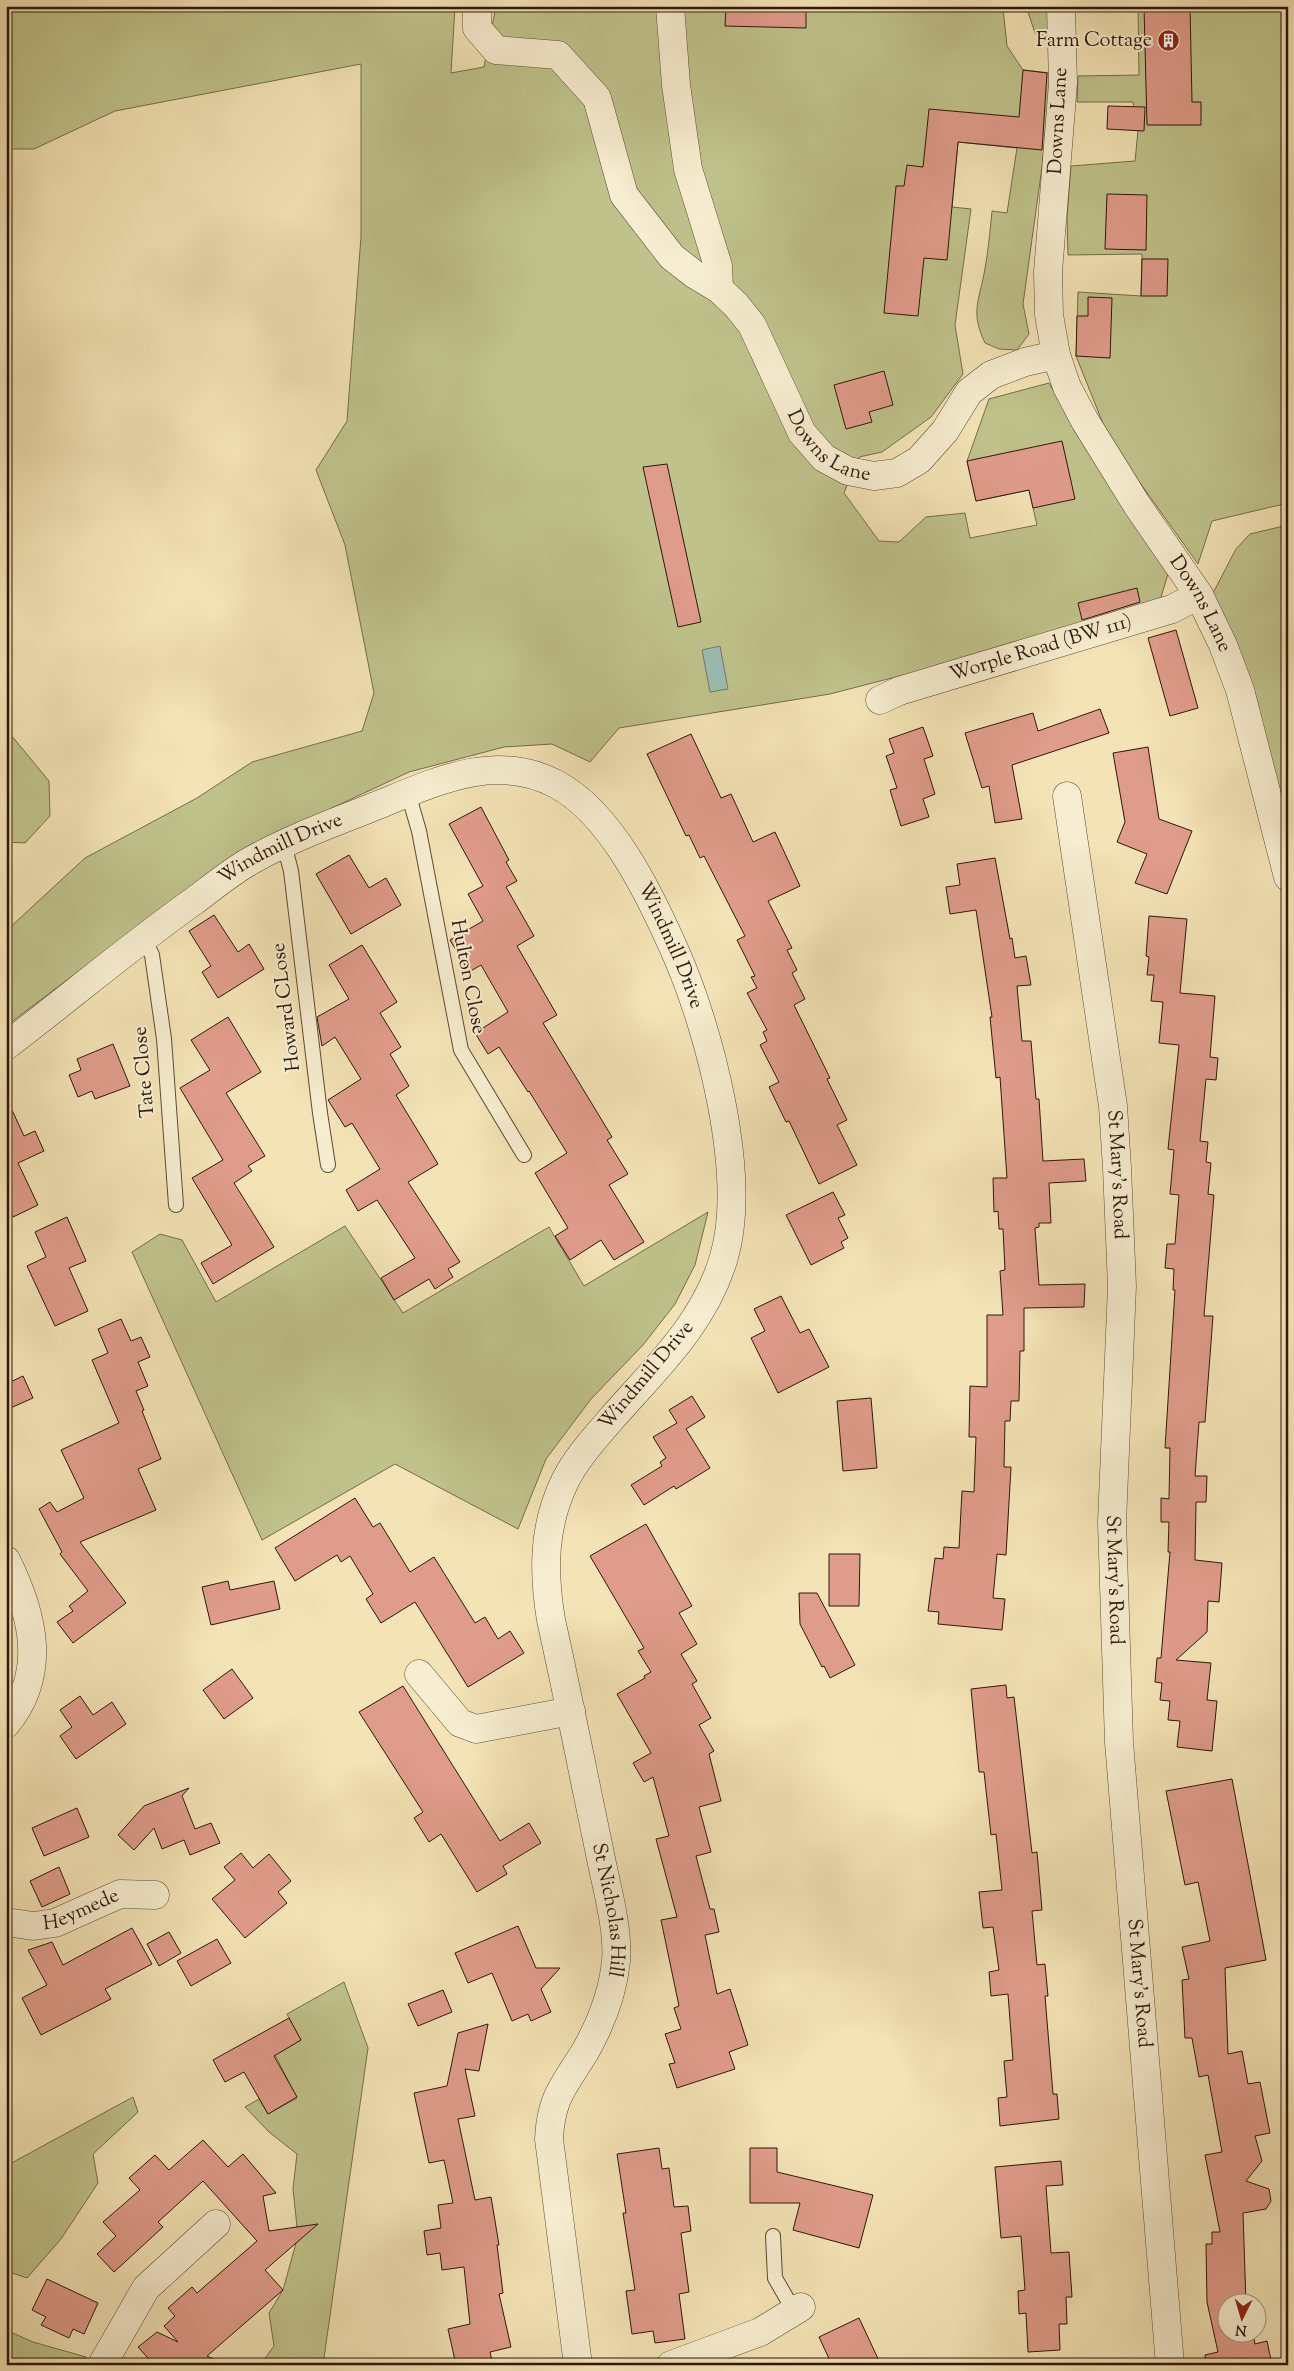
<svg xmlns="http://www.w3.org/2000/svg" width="1294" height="2371" viewBox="0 0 1294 2371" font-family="'Sorts Mill Goudy',serif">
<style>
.green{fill:#c0c28b;stroke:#776c4b}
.water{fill:#9cbdb2;stroke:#707b6f}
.building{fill:#e09c8b;stroke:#2e170b}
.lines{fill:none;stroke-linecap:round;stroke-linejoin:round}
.service-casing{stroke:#5f4a36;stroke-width:16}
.minor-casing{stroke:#5f4a36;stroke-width:29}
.service{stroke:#f7edd0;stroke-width:14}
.minor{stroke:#f7edd0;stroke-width:28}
.labels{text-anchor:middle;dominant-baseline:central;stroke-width:4;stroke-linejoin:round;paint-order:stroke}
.poi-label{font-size:20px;fill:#2e170b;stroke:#f7edd0;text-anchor:end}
.street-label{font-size:20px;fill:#2e170b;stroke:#f7edd0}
</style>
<rect width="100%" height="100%" fill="#f3e3b6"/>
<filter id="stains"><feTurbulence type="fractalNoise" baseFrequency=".004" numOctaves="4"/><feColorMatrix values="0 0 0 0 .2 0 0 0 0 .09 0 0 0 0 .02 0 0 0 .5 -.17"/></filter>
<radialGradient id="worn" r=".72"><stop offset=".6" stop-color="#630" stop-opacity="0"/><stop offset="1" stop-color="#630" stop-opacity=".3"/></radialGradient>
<g class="green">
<path d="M6,6H455L451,73L484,67L496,6H1008L1003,8L1007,46L1023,70L1051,73L1042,167L1023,304L1029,334L1017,350L999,349L985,343C971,313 978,304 984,274C988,254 990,232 992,211L1007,213L1017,148L958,142L952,207L971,209L955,325L963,374L931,417L882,452L859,457L844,493L879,541L899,542L926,517L965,513L970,538L1037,525L1029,490L976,501L967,461L989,399L1049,383L1072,423L1168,574L1159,604L973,657L830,694L619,728L590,762L552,744L504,747L409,772L298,824L164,907L6,1026V931L85,858L197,798L252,762L362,731L374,693L345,545L316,470L347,421L361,237V64L115,111L34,149H6Z"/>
<polygon points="1026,6 1049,6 1052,40 1035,33"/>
<polygon points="1138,6 1288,6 1288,503 1212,521 1198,564 1110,441 1076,356 1078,292 1141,296 1142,254 1068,255 1067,217 1071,166 1135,161 1138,131 1133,102 1077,102 1078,76 1139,75"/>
<polygon points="1288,525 1288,854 1213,593 1236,549 1250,534"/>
<polygon points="6,729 49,781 50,816 25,843 6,842"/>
<polygon points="708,1212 695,1265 675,1304 643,1345 591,1399 546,1459 518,1529 395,1464 262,1540 132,1252 160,1234 182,1240 216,1302 345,1226 403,1313 549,1227 584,1286"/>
<polygon points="344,1982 368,2048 323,2365 260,2365 274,2346 269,2313 283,2290 298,2236 293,2189 297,2154 269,2132 245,2107 259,2099 268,2114 297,2098 275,2055 301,2040 287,2014"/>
<polygon points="133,2097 138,2112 93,2154 98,2183 61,2239 27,2278 6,2271 6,2166"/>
<polygon points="6,2330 33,2342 86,2357 85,2365 21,2365 6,2356"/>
</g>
<polygon class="water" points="720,646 728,689 710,692 702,650"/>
<g class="building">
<polygon points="726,6 806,6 806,28 725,26"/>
<polygon points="1144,6 1190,6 1192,102 1201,102 1201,125 1147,125"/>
<polygon points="1023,70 1047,73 1042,150 958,142 947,260 924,258 918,316 884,313 896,186 904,186 907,165 923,167 929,109 1019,117"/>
<polygon points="1108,106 1145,107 1144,131 1107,129"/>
<polygon points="1107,194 1147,195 1146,250 1105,249"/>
<polygon points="1142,259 1168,259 1167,296 1141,296"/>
<polygon points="1088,297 1112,298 1110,358 1076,356 1077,316 1088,316"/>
<polygon points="884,371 893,405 869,412 872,422 846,429 834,385"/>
<polygon points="1062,441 1075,499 1033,508 1029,490 976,501 967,461"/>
<polygon points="667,464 701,622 678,627 643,467"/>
<polygon points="1137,588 1140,602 1082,620 1078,603"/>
<polygon points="1176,630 1198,708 1170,716 1148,638"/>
<polygon points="1100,709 1109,733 1012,765 1022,819 995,823 989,786 982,788 965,733 1033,713 1038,731"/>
<polygon points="923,727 933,756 924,759 935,794 923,799 929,817 901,826 890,790 897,788 886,756 894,753 889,739"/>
<polygon points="691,734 721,798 731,794 753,842 775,832 800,886 768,901 792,948 787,950 797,970 792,973 805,999 794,1005 830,1078 827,1079 847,1120 837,1125 857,1165 819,1184 789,1121 786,1122 769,1087 779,1082 760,1045 767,1041 763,1032 767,1030 747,993 757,988 751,977 755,976 737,940 745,936 704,856 700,858 689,835 686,836 647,754"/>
<polygon points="1148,747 1159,819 1192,831 1167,894 1135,883 1147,854 1117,842 1125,822 1113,753"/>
<polygon points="481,807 509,860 506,862 517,881 506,887 534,936 517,946 557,1015 543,1023 612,1137 607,1140 628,1174 609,1185 644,1242 614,1260 601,1240 570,1260 555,1236 568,1228 535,1173 567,1153 529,1091 528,1092 499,1047 488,1054 475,1033 508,1012 481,965 469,972 450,940 483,921 468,894 483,886 449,824"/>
<polygon points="349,855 369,888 386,878 401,905 351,934 316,874"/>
<polygon points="995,858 1010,939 1012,938 1015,958 1026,956 1031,985 1017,986 1022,1041 1031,1041 1036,1099 1039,1099 1043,1161 1084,1159 1086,1181 1049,1183 1051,1223 1039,1223 1039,1227 1035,1228 1039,1285 1085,1284 1084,1307 1024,1308 1024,1351 1020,1351 1019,1401 1011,1401 1010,1421 1005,1421 1004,1467 1011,1467 1006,1555 997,1554 993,1598 1005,1599 1002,1630 938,1624 939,1612 928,1611 935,1558 943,1559 944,1547 959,1548 962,1491 974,1492 976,1437 969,1437 970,1386 987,1387 987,1315 1003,1315 1000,1271 1005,1270 1003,1229 999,1229 998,1211 994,1212 993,1178 1007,1178 1000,1077 996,1078 990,1017 992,1017 976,910 950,914 946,887 960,885 957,864"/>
<polygon points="214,915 238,952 249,944 264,969 218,998 202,972 211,966 189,931"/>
<polygon points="1149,916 1187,919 1180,993 1215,996 1210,1057 1218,1058 1216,1080 1206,1079 1200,1141 1208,1142 1206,1162 1211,1163 1208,1194 1214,1195 1204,1316 1213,1316 1205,1422 1199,1422 1195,1476 1207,1476 1206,1502 1196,1502 1195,1560 1222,1563 1219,1602 1208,1601 1207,1632 1176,1660 1211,1663 1207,1700 1217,1701 1212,1751 1177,1747 1180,1721 1168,1720 1170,1701 1160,1700 1162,1683 1155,1682 1157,1658 1161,1658 1170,1552 1168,1552 1169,1522 1161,1522 1161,1498 1169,1499 1170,1448 1165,1448 1175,1290 1173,1290 1174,1269 1165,1268 1167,1244 1175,1244 1179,1195 1170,1194 1174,1150 1168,1149 1179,1045 1159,1043 1163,1002 1151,1001 1154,975 1147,975 1149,957 1146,956"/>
<polygon points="362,945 397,1002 380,1013 401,1047 390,1054 409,1086 396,1095 438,1164 408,1182 460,1262 448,1269 453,1277 435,1289 429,1279 394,1300 381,1278 415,1258 377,1200 358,1211 346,1190 380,1169 352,1123 345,1127 328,1100 361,1079 335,1037 322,1046 317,1017 349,999 329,965"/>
<polygon points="228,1017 261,1072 226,1093 265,1156 248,1166 252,1171 234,1183 274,1247 213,1284 201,1263 232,1245 192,1178 223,1160 180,1088 210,1070 191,1040"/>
<polygon points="113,1044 130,1086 95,1099 92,1091 78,1097 69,1075 81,1070 77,1059"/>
<polygon points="6,1097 24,1136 35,1131 44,1151 18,1163 38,1205 13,1217 6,1201"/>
<polygon points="833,1192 845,1215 838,1218 848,1238 841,1242 844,1248 811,1265 786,1215"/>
<polygon points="67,1217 86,1261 69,1268 88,1311 55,1326 27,1266 46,1257 35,1232"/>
<polygon points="781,1296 800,1333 809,1329 829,1367 778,1393 751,1338 765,1331 754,1309"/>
<polygon points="121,1319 131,1341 141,1337 150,1357 138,1362 148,1386 136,1391 144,1410 142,1411 161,1459 138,1469 156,1510 80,1542 126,1603 73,1643 57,1622 73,1611 69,1606 88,1591 60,1554 62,1552 39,1509 50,1502 57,1512 84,1498 61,1450 119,1423 92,1360 108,1353 98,1329"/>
<polygon points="23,1376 33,1398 6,1410 6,1384"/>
<polygon points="692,1396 705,1417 686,1429 710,1468 676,1489 674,1486 644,1505 631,1485 662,1466 660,1462 666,1458 653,1437 677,1423 669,1410"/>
<polygon points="871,1398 877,1468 843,1471 837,1401"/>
<polygon points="355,1498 373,1527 380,1523 410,1572 434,1557 475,1623 485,1617 498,1639 510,1631 524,1653 468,1687 415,1602 381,1623 366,1599 373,1594 350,1556 341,1562 337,1555 295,1581 275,1548"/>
<polygon points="646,1524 692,1606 679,1613 697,1644 681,1654 697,1681 692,1684 711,1718 699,1725 714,1751 709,1754 721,1801 699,1807 711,1852 696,1856 710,1909 714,1909 719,1932 705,1935 717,1994 730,1989 748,2045 729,2052 735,2069 677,2088 669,2064 675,2063 665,2034 681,2029 674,2008 679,2006 661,1920 677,1917 656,1839 669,1836 653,1777 644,1782 633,1763 651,1753 617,1694 645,1678 644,1676 651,1672 638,1651 644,1648 590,1556"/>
<polygon points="829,1554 860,1554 859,1606 829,1606"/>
<polygon points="228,1581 230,1590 274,1581 280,1609 211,1625 202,1587"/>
<polygon points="799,1593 817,1593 855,1665 830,1678 824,1666 822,1667 800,1624"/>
<polygon points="232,1669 253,1698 224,1719 203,1690"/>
<polygon points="1006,1685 1007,1698 1014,1697 1032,1853 1037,1852 1042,1910 1032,1911 1037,1965 1045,1964 1048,1996 1045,1996 1053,2094 1057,2094 1059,2119 1000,2126 998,2098 1007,2097 1004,2061 1013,2060 1008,1994 991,1996 989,1972 999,1970 993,1927 983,1928 979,1892 1002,1890 996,1834 991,1835 984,1772 979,1772 971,1689"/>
<polygon points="403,1686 500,1841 529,1823 541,1843 503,1866 507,1874 477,1892 441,1834 429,1842 414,1818 423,1812 359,1712"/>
<polygon points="80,1696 93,1715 112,1702 126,1724 76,1759 60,1736 72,1727 60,1710"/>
<polygon points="1232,1779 1266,1960 1225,1968 1228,2054 1242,2051 1248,2084 1260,2082 1270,2133 1255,2136 1262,2161 1246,2181 1269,2189 1271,2201 1266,2209 1243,2213 1246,2304 1226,2304 1226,2334 1253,2334 1255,2344 1267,2341 1272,2365 1206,2365 1205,2355 1218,2352 1207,2302 1206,2244 1212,2244 1212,2232 1220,2232 1205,2155 1222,2152 1208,2075 1199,2077 1192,2038 1185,2038 1182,1980 1189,1979 1182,1947 1210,1941 1198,1882 1185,1885 1166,1791"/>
<polygon points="189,1788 182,1796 195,1829 211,1823 220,1843 190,1855 184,1840 162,1849 154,1828 134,1850 118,1835 144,1806"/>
<polygon points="77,1808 89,1837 44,1856 32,1828"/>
<polygon points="241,1853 253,1868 269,1854 291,1881 278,1892 287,1903 245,1938 212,1899 235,1880 224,1867"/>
<polygon points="59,1867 70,1894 42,1907 30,1881"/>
<polygon points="518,1926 536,1968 560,1968 541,1989 551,2012 531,2021 528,2014 512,2021 492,1973 468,1983 455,1953"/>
<polygon points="132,1928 152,1964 105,1989 111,1999 41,2035 22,1998 47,1985 28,1950 52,1942 63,1965"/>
<polygon points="169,1932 181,1953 159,1966 147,1944"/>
<polygon points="217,1939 231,1963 191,1986 177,1961"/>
<polygon points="443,1990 452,2012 418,2026 408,2004"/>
<polygon points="289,2018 301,2040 274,2056 297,2097 268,2114 244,2072 225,2082 213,2060"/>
<polygon points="488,2024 479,2071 465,2069 475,2116 458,2119 475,2200 491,2197 499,2245 497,2245 503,2293 499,2294 511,2347 490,2352 493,2365 456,2365 448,2329 470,2324 464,2267 442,2270 440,2253 427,2255 424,2231 441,2228 438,2205 453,2203 444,2160 429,2163 414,2093 447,2086 458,2033"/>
<polygon points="203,2140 228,2167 243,2154 276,2193 263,2196 269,2231 318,2224 265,2270 283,2290 207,2356 226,2365 154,2365 138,2347 157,2332 178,2342 164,2326 175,2316 168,2308 192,2287 197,2293 257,2241 203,2181 158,2222 163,2227 114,2272 97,2254 116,2236 103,2222 140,2190 129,2178 155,2155 169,2170"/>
<polygon points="659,2148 662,2169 669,2168 674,2207 688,2206 691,2231 681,2233 689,2292 679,2294 685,2339 655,2343 653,2331 632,2334 626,2291 635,2290 623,2213 626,2213 617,2154"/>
<polygon points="750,2148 777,2148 777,2172 873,2195 859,2248 793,2230 800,2203 750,2203"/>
<polygon points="1061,2161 1063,2185 1046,2186 1051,2253 1069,2252 1072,2297 1066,2297 1067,2324 1059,2324 1060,2350 1028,2352 1026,2313 1019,2314 1018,2291 1025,2290 1021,2236 1001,2238 995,2167"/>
<polygon points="47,2279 98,2303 84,2334 73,2329 69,2338 41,2325 46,2317 32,2310"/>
<polygon points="859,2318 881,2365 832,2365 819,2337"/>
</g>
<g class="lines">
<defs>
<g id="service">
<polyline points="408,793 419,831 461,1050 524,1155"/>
<polyline points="284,844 291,871 320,1113 328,1165"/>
<polyline points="143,937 152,955 164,1039 176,1205"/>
<polyline points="773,2236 775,2278 794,2311"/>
</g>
<g id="minor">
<path id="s1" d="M477,6V28L496,50L558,55L597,98L624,195L672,257L694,274L719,289L736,305L752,325L802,433L824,458L848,471L874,476L897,473L919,460L945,431L969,392L991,375L1025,362L1056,355"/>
<polyline points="670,6 676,85 688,169 718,266 719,289"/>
<path id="s2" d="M1061,6L1063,83L1048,272L1049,315L1056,355L1067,387L1085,421L1137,505L1199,595L1223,645L1240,690L1288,877"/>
<path id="s3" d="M880,700L899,691L1172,609L1199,595"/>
<path id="s4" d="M1067,796L1113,1106L1117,1168L1122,1286L1112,1522L1119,1742L1170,2365"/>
<path id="s5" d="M6,1046C69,998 129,947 194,901C213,887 232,871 252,860C293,837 339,821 383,803C439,780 497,753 556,784C611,813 650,895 674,949C709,1026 748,1175 724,1257C705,1323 656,1368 612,1418C595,1438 577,1457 565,1481C543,1526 543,1572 551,1620C568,1696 583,1773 599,1849C605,1881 619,1929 616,1961C613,1992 601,2023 586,2050C565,2085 551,2096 549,2139L578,2365"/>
<path d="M6,1560C33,1614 48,1673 6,1724"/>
<polyline points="419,1674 460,1723 476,1729 571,1711"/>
<path id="s6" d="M6,1922L33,1926L55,1923L120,1894L155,1895"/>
<polyline points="102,2365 146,2288 216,2224"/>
<polyline points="671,2365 760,2332 801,2307"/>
</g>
</defs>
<use href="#service" class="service-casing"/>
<use href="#minor" class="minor-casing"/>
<use href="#service" class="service"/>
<use href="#minor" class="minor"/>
</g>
<defs>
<symbol id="building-disc" viewBox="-11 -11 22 22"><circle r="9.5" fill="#8f2418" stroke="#f7edd0"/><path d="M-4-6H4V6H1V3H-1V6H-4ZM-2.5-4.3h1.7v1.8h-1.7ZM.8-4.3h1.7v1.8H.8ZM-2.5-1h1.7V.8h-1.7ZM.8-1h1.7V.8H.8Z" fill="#fff"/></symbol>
</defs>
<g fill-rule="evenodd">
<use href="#building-disc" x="1156" y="28" width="25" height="25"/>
</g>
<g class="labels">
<g class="poi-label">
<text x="1152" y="41">Farm Cottage</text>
</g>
<g class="street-label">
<text transform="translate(1059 121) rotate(-87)">Downs Lane</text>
<text stroke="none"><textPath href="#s1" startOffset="605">Downs Lane</textPath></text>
<text stroke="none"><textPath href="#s2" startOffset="639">Downs Lane</textPath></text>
<text stroke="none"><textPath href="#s3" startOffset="169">Worple Road (BW 111)</textPath></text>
<text stroke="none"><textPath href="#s5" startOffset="339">Windmill Drive</textPath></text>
<text stroke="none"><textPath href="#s5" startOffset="834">Windmill Drive</textPath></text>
<text transform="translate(467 977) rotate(79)">Hulton Close</text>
<text transform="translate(287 1007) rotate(-97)">Howard CLose</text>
<text transform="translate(145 1072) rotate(-95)">Tate Close</text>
<text stroke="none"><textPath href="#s4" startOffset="382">St Mary's Road</textPath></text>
<text transform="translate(647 1376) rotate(-50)">Windmill Drive</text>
<text stroke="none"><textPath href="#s4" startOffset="788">St Mary's Road</textPath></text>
<text stroke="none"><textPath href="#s6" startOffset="78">Heymede</textPath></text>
<text stroke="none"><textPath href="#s5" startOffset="1870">St Nicholas Hill</textPath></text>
<text stroke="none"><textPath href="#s4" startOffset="1192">St Mary's Road</textPath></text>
</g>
</g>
<rect width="1294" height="2371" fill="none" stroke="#f3e3b6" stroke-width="25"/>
<rect x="8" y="8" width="1279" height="2356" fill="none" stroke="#2e170b" stroke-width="2.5"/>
<rect x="12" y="12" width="1269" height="2346" fill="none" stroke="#2e170b"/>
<g transform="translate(1242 2318) rotate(185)"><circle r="24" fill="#f7edd0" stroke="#a79781"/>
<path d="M0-4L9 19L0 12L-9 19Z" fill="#8f2418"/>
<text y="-8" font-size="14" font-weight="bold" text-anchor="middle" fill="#2e170b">N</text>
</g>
<rect width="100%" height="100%" filter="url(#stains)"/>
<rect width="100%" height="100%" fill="url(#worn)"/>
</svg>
